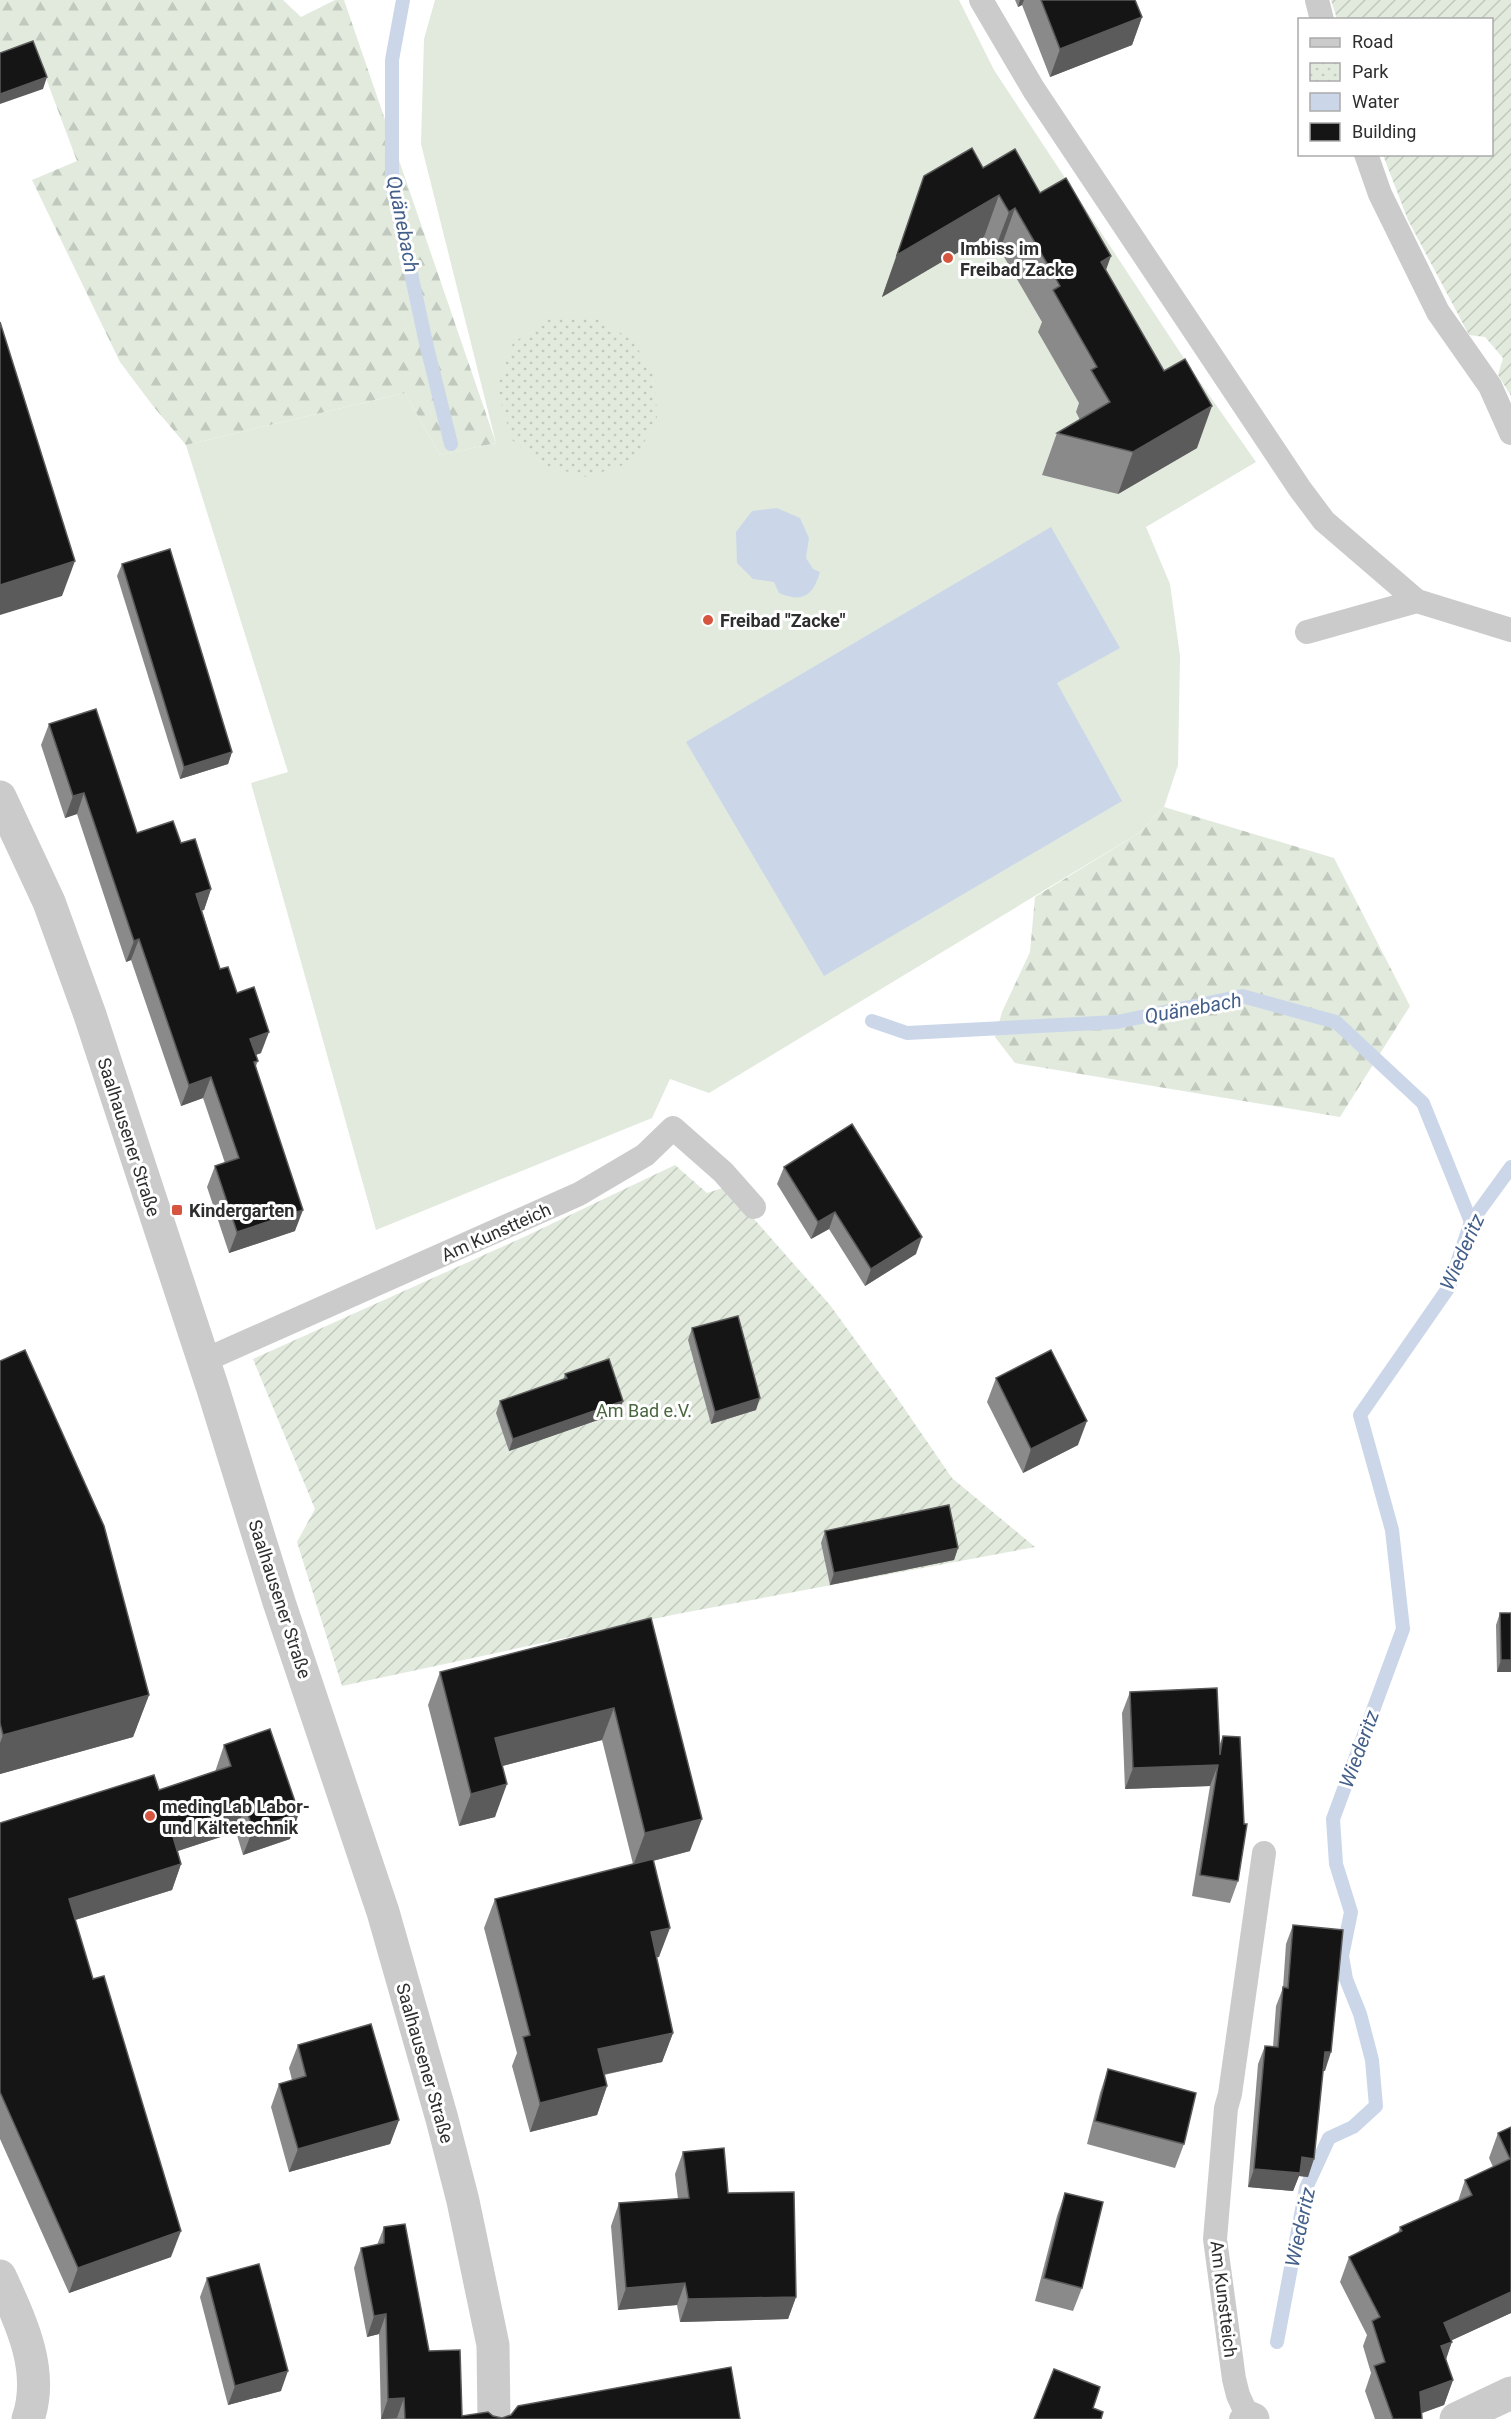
<svg xmlns="http://www.w3.org/2000/svg" width="1511" height="2419" viewBox="0 0 1511 2419" font-family="Roboto,sans-serif">
<style>
.grass{fill:#e1eadd}
.forest{fill:url(#forest-firs)}
.park{fill:url(#park-dots)}
.garden{fill:url(#garden-furrows)}
.water{fill:#cbd7e9}
.lines{fill:none;stroke-linecap:round;stroke-linejoin:round}
.stream{stroke:#cbd7e9;stroke-width:14}
.service{stroke:#cbcbcb;stroke-width:24}
.minor{stroke:#cbcbcb;stroke-width:33}
.wall{fill:#8a8a8a}
.shaded-wall{fill:#5b5b5b}
.building{fill:#151515;stroke:#5b5b5b;stroke-width:1.5}
.poi-dot{fill:#d7553f;stroke:#fff;stroke-width:2}
.labels{text-anchor:middle;dominant-baseline:central;stroke-width:6;stroke-linejoin:round;paint-order:stroke}
.poi-label{font-size:18px;font-weight:bold;fill:#2e2e2e;stroke:#fff;text-anchor:start}
.street-label{font-size:18px;fill:#2e2e2e;stroke:#fff}
.park-label{font-size:18px;fill:#49663f;stroke:#fff}
.water-label{font-size:20px;font-style:italic;fill:#435f8a;stroke:#fff}
</style>
<defs>
<pattern id="forest-firs" width="22" height="20" patternUnits="userSpaceOnUse" patternTransform="scale(1.5)"><rect width="22" height="20" fill="#e1eadd"/><path d="M5 1l3.5 6h-7zM16 11l3.5 6h-7z" fill="#c1c9be"/></pattern>
<pattern id="park-dots" width="8" height="8" patternUnits="userSpaceOnUse" patternTransform="scale(1.5)"><rect width="8" height="8" fill="#e1eadd"/><path d="M2 2h.1M6 6h.1" fill="none" stroke="#c1c9be" stroke-width="1.8" stroke-linecap="round"/></pattern>
<pattern id="garden-furrows" width="10" height="10" patternUnits="userSpaceOnUse" patternTransform="scale(1.5)"><rect width="10" height="10" fill="#e1eadd"/><path d="M-1 1l2-2M0 10L10 0M9 11l2-2" fill="none" stroke="#c1c9be"/></pattern>
</defs>
<rect width="100%" height="100%" fill="#fff"/>
<polygon class="grass" points="435,0 959,0 994,70 1193,372 1256,462 1146,527 1170,584 1180,656 1178,765 1164,807 1139,833 709,1093 670,1079 652,1118 376,1230 251,783 288,772 186,445 405,393 440,455 496,443 421,144 424,39"/>
<g class="forest">
<polygon points="0,0 283,0 301,17 335,0 344,0 496,443 440,455 405,393 186,445 153,406 120,362 32,180 77,161 32,41 0,52"/>
<polygon points="1164,807 1334,858 1410,1006 1340,1117 1015,1063 995,1037 1002,1012 1030,952 1035,897 1139,833"/>
</g>
<polygon class="park" points="552,317 595,317 632,340 655,376 657,421 632,462 587,477 546,466 512,440 497,388 513,343"/>
<g class="garden">
<polygon points="1331,0 1511,0 1511,396 1498,375 1503,358 1485,337 1469,335 1408,220 1383,155 1492,154 1492,20 1337,19"/>
<polygon points="675,1165 707,1193 723,1188 754,1219 830,1305 893,1392 952,1478 1035,1547 677,1614 342,1686 297,1542 315,1509 253,1359 524,1237"/>
</g>
<g class="water">
<path d="M777,508L800,518L809,538L806,558L813,569L820,572C813,596 803,603 779,593L774,582L753,579L737,563L736,532L752,511Z"/>
<polygon points="1051,527 1120,648 1057,683 1122,801 824,976 686,742"/>
</g>
<g class="lines">
<g class="stream">
<polyline points="403,0 392,60 392,185 426,343 451,444"/>
<polyline points="872,1021 907,1033 1117,1022 1242,996 1336,1022 1423,1103 1471,1222"/>
<polyline points="1277,2342 1306,2188 1329,2138 1353,2127 1376,2106 1372,2060 1360,2014 1346,1979 1342,1956 1351,1912 1336,1864 1333,1819 1403,1629 1392,1530 1360,1415 1449,1287 1471,1222 1511,1167"/>
</g>
<g class="service">
<polyline points="981,0 1034,90 1300,489 1324,521 1417,601 1511,630"/>
<polyline points="1317,0 1322,20"/>
<polyline points="1366,154 1380,194 1438,312 1490,386 1511,433"/>
<polyline points="1307,632 1417,601"/>
<polyline points="203,1361 579,1194 645,1155 673,1128 723,1172 754,1207"/>
<polyline points="1241,2419 1248,2417 1238,2395 1234,2379 1215,2239 1226,2108 1230,2094 1264,1853"/>
</g>
<g class="minor">
<polyline points="0,797 49,902 90,1015 213,1389 279,1602 383,1912 442,2119 463,2201 493,2345 494,2419"/>
<path d="M0,2276C20,2320 45,2370 28,2419"/>
<polyline points="1248,2417 1253,2419"/>
<polyline points="1456,2419 1511,2393"/>
</g>
</g>
<g class="wall">
<polygon points="1015,0 1135,0 1142,17 1132,45 1050,77 1022,5 1018,7"/>
<polygon points="983,168 1040,193 1106,271 1197,448 1118,494 1042,475 1057,433 1080,420 1076,412 1079,403 1038,332 1042,322 1000,250 993,254 984,237 882,297 924,176"/>
<polygon points="122,564 232,752 228,764 180,779 117,576"/>
<polygon points="49,724 137,833 181,843 211,889 204,910 202,910 220,969 261,1053 256,1055 258,1061 256,1066 295,1231 229,1253 207,1187 215,1166 225,1163 203,1098 181,1106 131,960 126,962 77,814 65,818 41,745"/>
<polygon points="784,1167 916,1254 865,1286 829,1229 811,1239 777,1184"/>
<polygon points="692,1328 756,1410 711,1424 688,1340"/>
<polygon points="0,1361 149,1695 133,1737 0,1774"/>
<polygon points="565,1374 623,1401 618,1413 509,1451 496,1413 500,1401 563,1380"/>
<polygon points="996,1378 1078,1445 1023,1473 987,1402"/>
<polygon points="825,1531 958,1548 954,1560 830,1585 821,1543"/>
<polygon points="1500,1613 1511,1613 1511,1672 1497,1672 1496,1625"/>
<polygon points="651,1618 690,1851 653,1861 659,1957 656,1957 673,2033 662,2062 604,2075 607,2086 597,2115 530,2132 512,2066 517,2053 484,1928 495,1899 633,1864 602,1740 502,1766 495,1817 459,1826 428,1705 440,1672"/>
<polygon points="1130,1692 1219,1746 1223,1736 1244,1824 1238,1881 1230,1903 1192,1896 1210,1786 1125,1789 1122,1713"/>
<polygon points="224,1745 290,1839 243,1855 236,1832 178,1851 181,1864 172,1890 75,1920 171,2257 69,2293 0,2139 0,1823 159,1790 215,1772"/>
<polygon points="1293,1925 1325,2071 1323,2070 1308,2177 1299,2176 1293,2191 1248,2187 1258,2064 1265,2046 1273,2047 1276,2006 1283,1988 1286,1944"/>
<polygon points="298,2045 399,2120 390,2144 289,2172 271,2107 279,2084 292,2080 289,2068"/>
<polygon points="1108,2069 1184,2144 1175,2168 1087,2144 1100,2093"/>
<polygon points="1511,2127 1511,2313 1452,2340 1446,2360 1453,2380 1444,2405 1422,2413 1422,2419 1375,2419 1365,2391 1371,2373 1363,2346 1367,2335 1340,2282 1349,2257 1398,2233 1400,2227 1458,2201 1465,2180 1493,2167 1489,2158 1498,2133"/>
<polygon points="683,2152 728,2193 796,2297 788,2319 680,2322 677,2305 618,2310 611,2226 619,2203 678,2199 675,2174"/>
<polygon points="1065,2193 1082,2288 1073,2311 1035,2301 1057,2216"/>
<polygon points="384,2227 429,2351 462,2416 493,2416 502,2418 740,2419 381,2419 379,2334 367,2337 354,2268 361,2248 377,2245"/>
<polygon points="207,2278 281,2391 228,2405 200,2297"/>
</g>
<g class="shaded-wall">
<polygon points="1020,0 1024,0 1022,5 1018,7"/>
<polygon points="1142,17 1132,45 1050,77 1060,49"/>
<polygon points="47,77 43,89 0,104 0,94"/>
<polygon points="999,195 984,237 882,297 897,255"/>
<polygon points="1015,208 1000,250 993,254 1009,212"/>
<polygon points="1111,256 1096,298 1101,262"/>
<polygon points="1212,406 1197,448 1118,494 1133,452"/>
<polygon points="75,561 62,596 0,615 0,585"/>
<polygon points="232,752 228,764 180,779 184,767"/>
<polygon points="84,793 77,814 65,818 73,796"/>
<polygon points="211,889 204,910 189,915 196,894"/>
<polygon points="139,939 131,960 126,962 134,941"/>
<polygon points="269,1032 261,1053 242,1060 250,1039"/>
<polygon points="211,1077 203,1098 181,1106 189,1085"/>
<polygon points="303,1210 295,1231 229,1253 237,1232"/>
<polygon points="835,1212 829,1229 811,1239 818,1222"/>
<polygon points="922,1237 916,1254 865,1286 871,1269"/>
<polygon points="760,1398 756,1410 711,1424 715,1412"/>
<polygon points="623,1401 618,1413 509,1451 513,1439"/>
<polygon points="1087,1421 1078,1445 1023,1473 1031,1449"/>
<polygon points="958,1548 954,1560 830,1585 834,1573"/>
<polygon points="1501,1660 1511,1660 1511,1672 1497,1672"/>
<polygon points="149,1695 133,1737 0,1774 0,1743 3,1735"/>
<polygon points="614,1708 602,1740 483,1771 495,1738"/>
<polygon points="1218,1765 1210,1786 1125,1789 1133,1768"/>
<polygon points="507,1784 495,1817 459,1826 471,1794"/>
<polygon points="245,1806 236,1832 162,1856 171,1830"/>
<polygon points="299,1813 290,1839 243,1855 253,1829"/>
<polygon points="702,1819 690,1851 633,1866 645,1833"/>
<polygon points="181,1864 172,1890 59,1925 69,1899"/>
<polygon points="670,1928 659,1957 640,1961 651,1932"/>
<polygon points="673,2033 662,2062 587,2078 598,2049"/>
<polygon points="1325,2052 1331,2052 1325,2071 1318,2070"/>
<polygon points="607,2086 597,2115 530,2132 540,2103"/>
<polygon points="399,2120 390,2144 289,2172 298,2149"/>
<polygon points="1302,2157 1314,2159 1308,2177 1299,2176 1293,2191 1248,2187 1254,2169"/>
<polygon points="181,2231 171,2257 69,2293 78,2268"/>
<polygon points="685,2283 677,2305 618,2310 626,2288"/>
<polygon points="1511,2292 1511,2313 1435,2348 1444,2323"/>
<polygon points="796,2297 788,2319 680,2322 688,2299"/>
<polygon points="386,2314 379,2334 367,2337 374,2316"/>
<polygon points="1452,2342 1443,2367 1441,2346"/>
<polygon points="288,2371 281,2391 228,2405 235,2386"/>
<polygon points="1453,2380 1444,2405 1411,2417 1420,2392"/>
<polygon points="404,2398 397,2418 381,2419 388,2399"/>
</g>
<g class="building">
<polygon points="1041,0 1135,0 1142,17 1060,49"/>
<polygon points="33,41 47,77 0,94 0,53"/>
<polygon points="972,148 983,168 1015,149 1040,193 1066,178 1111,256 1101,262 1164,371 1185,359 1212,406 1133,452 1057,433 1110,402 1091,370 1097,367 1053,290 1060,286 1015,208 1009,212 999,195 897,255 924,176"/>
<polygon points="0,322 75,561 0,585"/>
<polygon points="170,549 232,752 184,767 122,564"/>
<polygon points="96,709 137,833 173,821 181,843 195,839 211,889 196,894 220,969 228,967 237,993 254,987 269,1032 250,1039 258,1061 254,1062 303,1210 237,1232 215,1166 239,1158 211,1077 189,1085 139,939 134,941 84,793 73,796 49,724"/>
<polygon points="852,1124 922,1237 871,1269 835,1212 818,1222 784,1167"/>
<polygon points="738,1316 760,1398 715,1412 692,1328"/>
<polygon points="25,1350 104,1526 149,1695 3,1735 0,1723 0,1361"/>
<polygon points="1051,1350 1087,1421 1031,1449 996,1378"/>
<polygon points="609,1359 623,1401 513,1439 500,1401 567,1378 565,1374"/>
<polygon points="949,1505 958,1548 834,1573 825,1531"/>
<polygon points="1500,1613 1511,1613 1511,1660 1501,1660"/>
<polygon points="651,1618 702,1819 645,1833 614,1708 495,1738 507,1784 471,1794 440,1672"/>
<polygon points="1217,1688 1220,1755 1223,1736 1240,1737 1244,1824 1247,1824 1238,1881 1200,1875 1218,1765 1133,1768 1130,1692"/>
<polygon points="270,1729 299,1813 253,1829 245,1806 171,1830 181,1864 69,1899 93,1979 104,1976 181,2231 78,2268 0,2092 0,1823 154,1775 159,1790 231,1766 224,1745"/>
<polygon points="653,1859 670,1928 651,1932 673,2033 598,2049 607,2086 540,2103 523,2037 530,2035 495,1899"/>
<polygon points="1293,1925 1343,1930 1331,2052 1325,2052 1314,2159 1302,2157 1300,2173 1254,2169 1265,2046 1278,2047 1283,1987 1288,1988"/>
<polygon points="371,2024 399,2120 298,2149 279,2084 306,2076 298,2045"/>
<polygon points="1108,2069 1196,2093 1184,2144 1095,2121"/>
<polygon points="1511,2127 1511,2292 1444,2323 1452,2342 1441,2346 1453,2380 1420,2392 1422,2419 1393,2419 1374,2366 1385,2362 1372,2321 1380,2317 1349,2257 1402,2231 1400,2227 1472,2195 1465,2180 1510,2159 1498,2133"/>
<polygon points="724,2148 728,2193 794,2192 796,2297 688,2299 685,2283 626,2288 619,2203 689,2198 683,2152"/>
<polygon points="1065,2193 1103,2202 1082,2288 1044,2278"/>
<polygon points="405,2224 429,2351 460,2350 462,2416 488,2412 493,2416 502,2418 511,2415 518,2406 731,2367 740,2419 405,2419 404,2398 388,2399 386,2314 374,2316 361,2248 384,2243 384,2227"/>
<polygon points="259,2264 288,2371 235,2386 207,2278"/>
<polygon points="1054,2369 1100,2387 1093,2408 1103,2412 1101,2419 1034,2419"/>
</g>
<g class="poi-dot">
<circle cx="948" cy="258" r="6"/>
<circle cx="708" cy="620" r="6"/>
<rect x="171" y="1204" width="12" height="12" rx="3"/>
<circle cx="150" cy="1816" r="6"/>
</g>
<g class="labels">
<g class="poi-label">
<text x="960" y="248">Imbiss im<tspan x="960" dy="21">Freibad Zacke</tspan></text>
<text x="720" y="620">Freibad "Zacke"</text>
<text x="189" y="1210">Kindergarten</text>
<text x="162" y="1806">medingLab Labor-<tspan x="162" dy="21">und Kältetechnik</tspan></text>
</g>
<g class="street-label">
<text transform="translate(129 1137) rotate(72)">Saalhausener Straße</text>
<text transform="translate(496 1232) rotate(-24)">Am Kunstteich</text>
<text transform="translate(280 1599) rotate(72)">Saalhausener Straße</text>
<text transform="translate(425 2063) rotate(74)">Saalhausener Straße</text>
<text transform="translate(1224 2299) rotate(83)">Am Kunstteich</text>
</g>
<g class="park-label">
<text x="644" y="1410">Am Bad e.V.</text>
</g>
<g class="water-label">
<text transform="translate(403 224) rotate(79)">Quänebach</text>
<text transform="translate(1193 1008) rotate(-10)">Quänebach</text>
<text transform="translate(1462 1252) rotate(-66)">Wiederitz</text>
<text transform="translate(1359 1749) rotate(-70)">Wiederitz</text>
<text transform="translate(1300 2227) rotate(-78)">Wiederitz</text>
</g>
</g>
<rect x="1298" y="18" width="195" height="138" fill="#ffffff" stroke="#ababab" stroke-width="1.5"/>
<rect x="1310" y="38" width="30" height="9" fill="#cbcbcb" stroke="#ababab" stroke-width="1.5"/>
<text x="1352" y="48" font-size="18" fill="#2e2e2e">Road</text>
<rect x="1310" y="63" width="30" height="18" fill="url(#park-dots)" stroke="#ababab" stroke-width="1.5"/>
<text x="1352" y="78" font-size="18" fill="#2e2e2e">Park</text>
<rect x="1310" y="93" width="30" height="18" fill="#cbd7e9" stroke="#ababab" stroke-width="1.5"/>
<text x="1352" y="108" font-size="18" fill="#2e2e2e">Water</text>
<rect x="1310" y="123" width="30" height="18" fill="#151515" stroke="#ababab" stroke-width="1.5"/>
<text x="1352" y="138" font-size="18" fill="#2e2e2e">Building</text>
</svg>
